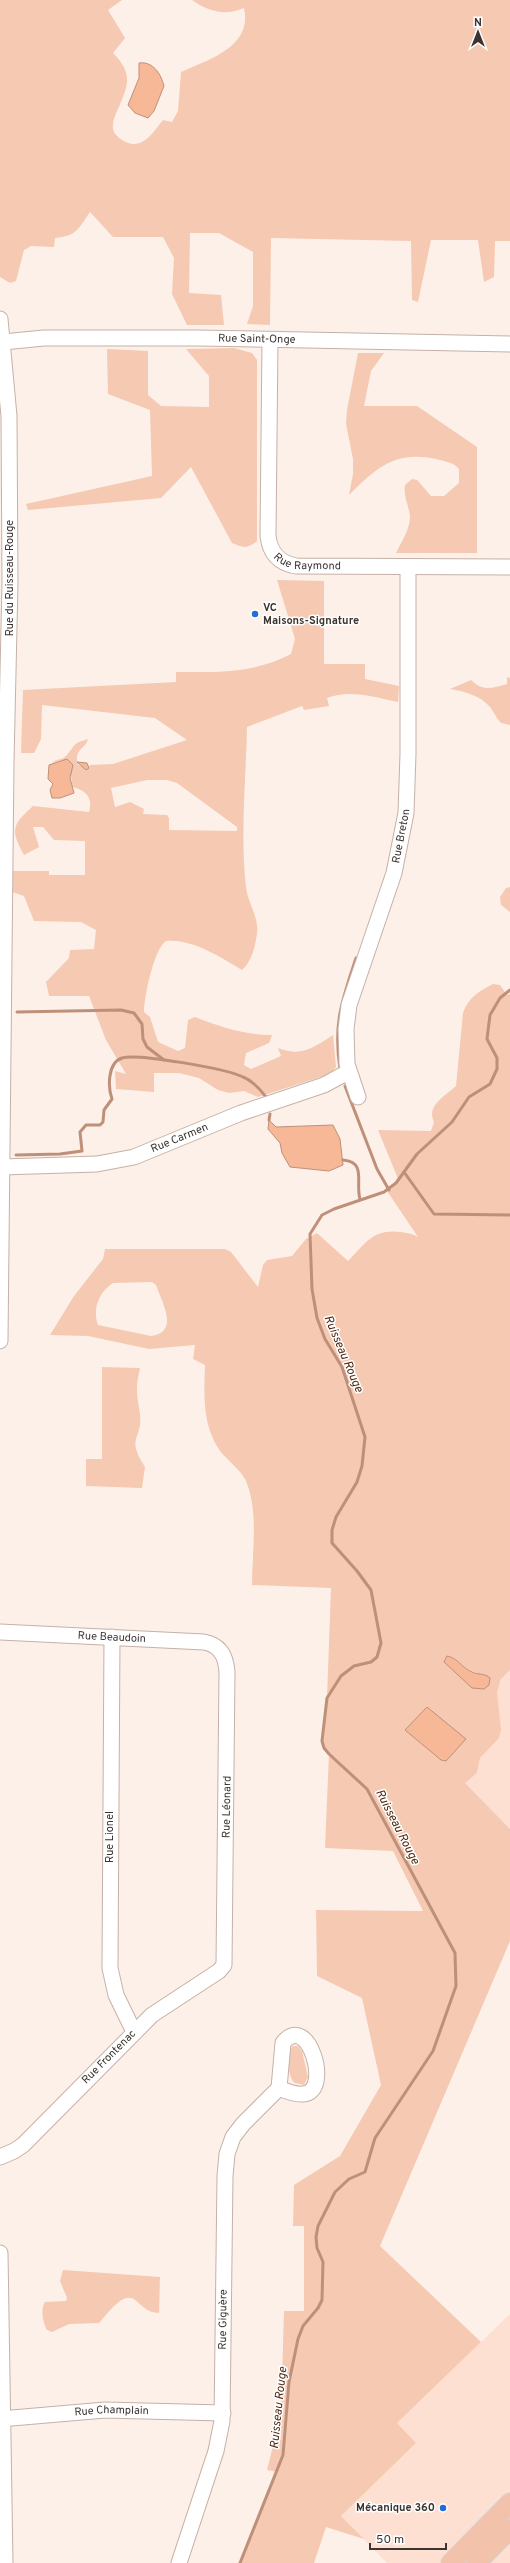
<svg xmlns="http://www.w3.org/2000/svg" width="510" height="2563" viewBox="0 0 510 2563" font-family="Overpass,sans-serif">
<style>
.built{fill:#fde0d2}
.green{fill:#f5c9b2;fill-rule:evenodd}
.water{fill:#f7b898;stroke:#bf9079}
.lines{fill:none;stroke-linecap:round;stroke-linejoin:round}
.stream{stroke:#bf9079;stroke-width:3}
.minor-casing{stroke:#c5b1a6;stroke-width:17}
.major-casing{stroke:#d4d2d1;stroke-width:21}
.minor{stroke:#fff;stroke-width:15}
.major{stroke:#f2c3aa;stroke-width:19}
.poi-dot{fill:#216dd8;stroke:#fff;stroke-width:1.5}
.labels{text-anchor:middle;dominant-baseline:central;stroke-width:3;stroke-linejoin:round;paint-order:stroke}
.street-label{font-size:11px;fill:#3c3430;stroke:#fff}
.poi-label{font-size:11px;font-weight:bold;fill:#3c3430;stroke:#fff;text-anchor:start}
.water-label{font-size:12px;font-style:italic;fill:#4f2710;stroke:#fff}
</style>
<rect width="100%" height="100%" fill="#fdf0e9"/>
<g class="built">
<polygon points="510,1670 510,1829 464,1783 477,1773 480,1758 500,1734 497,1692 501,1679"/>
<polygon points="510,2314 510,2563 387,2563 341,2516 416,2443 397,2423"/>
</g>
<g class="green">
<path d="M0,0H122L108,10L125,38L113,53C134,74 128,86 117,111C115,116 112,122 113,129C114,134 118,137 122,140C141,152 152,134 163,120L172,122L178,111L181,72C208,60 253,47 244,8C225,16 209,12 192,0H510V241H495L494,277L484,282L478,240H431L418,302L412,300L411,241L271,238L270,325L247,324L253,306V252L219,233H190L189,293L221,295L224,325H187L172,294L174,258L163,237H113L90,212C78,229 77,236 55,238L54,247L31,246L24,250L16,281L10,283L0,277Z"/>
<path d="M234,348L252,353L257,360V541C248,549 243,548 232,543L191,467L161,498L28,510L26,504L152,476L150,410L108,394L107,349L148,351V395L161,406L209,407V376L186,349Z"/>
<path d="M358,353H384L371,371L364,406H417L477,447V553H396C401,543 410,529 410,517C409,505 403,497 405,485L412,479L417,480L431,496H444L459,483V469C454,462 443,461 436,459C395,450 376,468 349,495L353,474V459L346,424L347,410Z"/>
<path d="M277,580L324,581V664H365V679L399,686L398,702C375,697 349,689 327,698L329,706L304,710L302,706L247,727C246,779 240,835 246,887C248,904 259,916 257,934C255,947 252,961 242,970C221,957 191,938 166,941C154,949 144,997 144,1012L150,1017L158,1042L178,1051L185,1048L188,1020L195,1017C221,1027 244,1035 272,1035L269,1043L246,1053L244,1065L251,1069L281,1056L278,1048C302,1057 313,1048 333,1035L336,1067L330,1074L258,1097L244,1091L229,1093L218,1090L199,1078L179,1073H154V1092L116,1089L115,1071L126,1074L106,1040L89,996H49L46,982L69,958L70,950L94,949L96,930L81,922L34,921L24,896L12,892V871H49V875H85V841L54,840L43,827H33L39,847L24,855C10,830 12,825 33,806L89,812C93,798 87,791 73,787C70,776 72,769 67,759L52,763C56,759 62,760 66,756C76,745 71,744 88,739C86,749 73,749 78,765L89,768L90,765L113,764L187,740L155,718L42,705L41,739L34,753H21L23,690L176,682V672C219,672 252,674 291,654L295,639ZM147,780H167L177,783L237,827V831L169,830V818L167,815L143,814L144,809L130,802L115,807L111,788Z"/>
<path d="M507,677L510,678V725L501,723C496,718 494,712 490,707C481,696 464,691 450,689L471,680C483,692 492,688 507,684Z"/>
<polygon points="510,887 510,912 501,905 500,897 506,888"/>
<path d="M493,984L500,985L507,995L510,994V1670L501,1679L497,1692L501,1730L499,1738L480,1758L477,1773L465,1783L510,1829V1941L380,2246L481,2342L397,2423L416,2443L341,2516L364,2539L326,2527L314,2563H240L277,2472L267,2470L281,2414L284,2311H304V2226H293L294,2185L340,2156L381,2085L362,1998L317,1976L316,1910L423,1911L393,1851L325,1848L329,1754L324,1748L322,1741L327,1698L331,1588L252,1585C252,1552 259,1512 246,1481C241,1470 228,1461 220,1451C202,1425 204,1395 205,1365L193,1359L195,1345L149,1349L88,1336L50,1335L74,1296L103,1259L105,1249H225L231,1252L258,1287L263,1265L267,1260L292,1256L306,1239L317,1233L348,1261C365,1244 373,1228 400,1232C407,1233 412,1233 418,1237L387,1191L399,1181L378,1130L431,1131L434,1122C426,1106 445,1096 456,1086L463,1013C468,998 479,991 493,984ZM152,1282L156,1285C162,1303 180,1332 151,1336L98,1325C92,1309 99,1292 113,1283ZM447,1656C459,1658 465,1672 478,1673L472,1688Z"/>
<path d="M102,1367L140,1368C135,1390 137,1393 140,1414C143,1440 125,1436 145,1467L142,1488L86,1486V1459H102Z"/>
<path d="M293,2046H298L302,2051L308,2077L304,2085L295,2083C287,2078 287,2052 293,2046Z"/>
<path d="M63,2270L160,2277L159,2313C147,2312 145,2308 135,2300C123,2290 106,2316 99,2323L69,2324L52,2332L47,2330C43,2323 40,2309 45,2302L66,2301L67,2298L60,2281Z"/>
</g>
<g class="water">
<path d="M139,63C153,61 161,74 164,86L154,111L148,118L135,113L128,105L139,78Z"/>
<polygon points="67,759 73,765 70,778 74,793 60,798 52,798 50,790 53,784 48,779 49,765"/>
<polygon points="77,762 87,763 89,768 86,770"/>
<polygon points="269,1120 276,1127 333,1125 340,1139 343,1165 329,1171 290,1167 282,1153 280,1143 268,1129"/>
<path d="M447,1656C458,1658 462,1668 472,1672C478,1675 485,1673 490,1678L489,1685L484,1689L472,1688L444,1662Z"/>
<polygon points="427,1707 466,1739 446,1761 441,1760 405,1730"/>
</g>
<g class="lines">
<g class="stream">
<polyline points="17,1012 121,1010 134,1013 142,1024 143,1039 147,1047 164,1060"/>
<path d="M340,1069C333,1023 342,1001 356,958"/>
<polyline points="345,1086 377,1169 389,1190"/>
<polyline points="269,1120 270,1114"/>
<path d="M16,1155L60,1154L82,1151L80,1132L86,1125H100L103,1122L104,1110L112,1099C108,1088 107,1063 122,1058C137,1053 228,1069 243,1077C253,1081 260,1089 266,1097"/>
<path d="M343,1160C367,1162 355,1183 360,1199"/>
<polyline points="404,1172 434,1214 510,1215"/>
<polyline points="240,2563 283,2455 289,2382 298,2339 303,2326 318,2308 322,2300 323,2262 317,2248 316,2237 318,2226 335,2192 349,2179 365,2172 375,2138 433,2051 456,1986 455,1953 367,1789 329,1754 324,1748 322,1741 327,1698 341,1676 354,1666 371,1662 377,1657 381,1643 371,1590 357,1571 332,1543 332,1530 336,1517 357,1482 362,1466 365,1437 342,1367 325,1339 317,1318 312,1289 310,1234 322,1215 334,1209 384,1192 396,1183 417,1154 452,1122 469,1097 490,1084 497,1069 497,1058 487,1039 490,1015 500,998 510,990"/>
</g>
<defs>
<g id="minor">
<polyline points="0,319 9,416 10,582 6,762 0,1341"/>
<path id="s1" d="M270,340L268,536C270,553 279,563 296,566L510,567"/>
<path id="s2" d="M3,342L44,338H198L510,344"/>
<path id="s3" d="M358,1097L347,1064L346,1029L349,1005L394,873L406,813L408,754V567"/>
<path id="s4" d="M2,1167L97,1164L134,1157L241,1113L324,1085L348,1072"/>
<path id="s5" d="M0,1632L204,1642C220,1645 226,1656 227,1672L224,1965L219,1971L152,2015L23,2145L14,2151L0,2157"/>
<polyline points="112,1637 110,1968 116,1995 134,2032"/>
<polyline points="0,2253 5,2563"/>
<path id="s6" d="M0,2419L105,2410L223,2413"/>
<path id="s7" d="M179,2563L216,2451L222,2421L225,2176L227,2154L233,2137L243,2124L279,2088L283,2043C308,2010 333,2093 303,2094C295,2095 286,2091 279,2088"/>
</g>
<g id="major">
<polyline points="451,2563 510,2503"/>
<polyline points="476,2563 510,2529"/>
</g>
</defs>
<use href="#minor" class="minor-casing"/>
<use href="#major" class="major-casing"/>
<use href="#minor" class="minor"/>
<use href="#major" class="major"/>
</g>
<g class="poi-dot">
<circle cx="255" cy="614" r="4"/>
<circle cx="443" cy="2508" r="4"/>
</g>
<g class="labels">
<g class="street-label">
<text stroke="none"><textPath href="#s2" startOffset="254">Rue Saint-Onge</textPath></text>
<text stroke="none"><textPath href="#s1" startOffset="251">Rue Raymond</textPath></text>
<text transform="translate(10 578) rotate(-90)">Rue du Ruisseau-Rouge</text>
<text stroke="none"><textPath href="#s3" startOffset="271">Rue Breton</textPath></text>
<text stroke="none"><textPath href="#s4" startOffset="182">Rue Carmen</textPath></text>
<text stroke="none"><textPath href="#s5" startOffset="112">Rue Beaudoin</textPath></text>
<text transform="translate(227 1807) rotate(-89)">Rue Léonard</text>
<text transform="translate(110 1837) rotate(-90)">Rue Lionel</text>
<text transform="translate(109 2057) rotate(-45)">Rue Frontenac</text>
<text stroke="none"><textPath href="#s7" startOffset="250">Rue Giguère</textPath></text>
<text stroke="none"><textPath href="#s6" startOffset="112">Rue Champlain</textPath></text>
</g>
<g class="poi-label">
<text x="263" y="608">VC<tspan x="263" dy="13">Maisons-Signature</tspan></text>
<text x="435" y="2508" text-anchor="end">Mécanique 360</text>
</g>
<g class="water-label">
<text transform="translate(343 1354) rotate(67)">Ruisseau Rouge</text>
<text transform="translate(397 1827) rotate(63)">Ruisseau Rouge</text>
<text transform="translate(279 2408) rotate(-84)">Ruisseau Rouge</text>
</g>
</g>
<g transform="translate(478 32)" stroke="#ffffff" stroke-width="3" paint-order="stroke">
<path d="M0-3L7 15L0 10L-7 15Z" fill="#3c3430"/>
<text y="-6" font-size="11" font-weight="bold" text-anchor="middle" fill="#3c3430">N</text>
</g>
<path d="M370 2543v6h76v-6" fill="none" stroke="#3c3430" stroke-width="2"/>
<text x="376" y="2543" font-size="12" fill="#3c3430" stroke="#ffffff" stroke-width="3" paint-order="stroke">50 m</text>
</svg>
